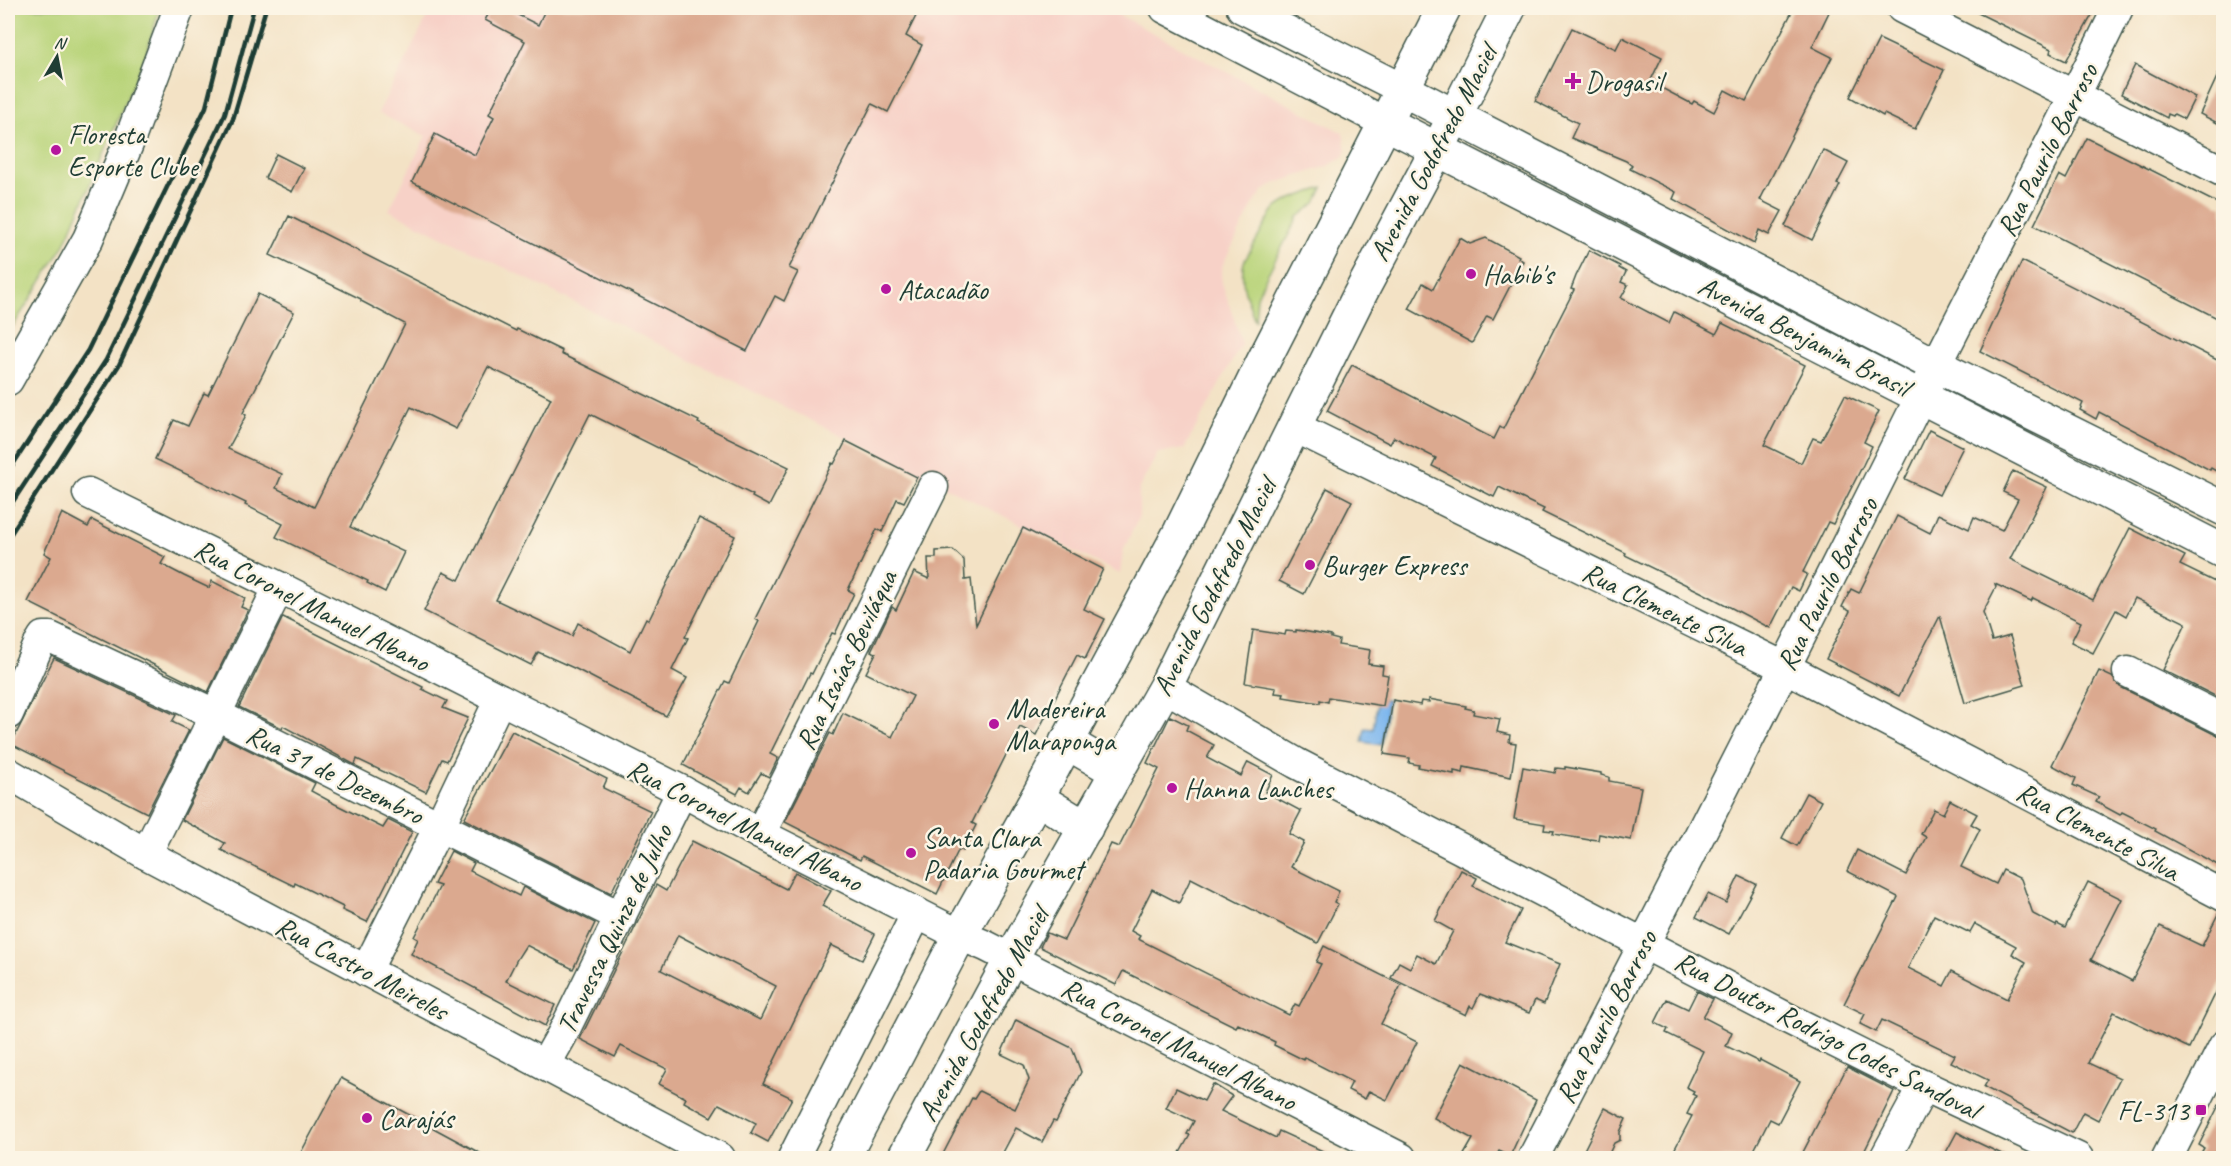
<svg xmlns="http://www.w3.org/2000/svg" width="2231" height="1166" viewBox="0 0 2231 1166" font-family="Caveat,sans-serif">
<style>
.built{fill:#f7d1c7}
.green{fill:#b9d47a;stroke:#6c8857;stroke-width:1.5}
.water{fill:#7eb7ee;stroke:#4e7a91;stroke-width:1.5}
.building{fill:#dba98f;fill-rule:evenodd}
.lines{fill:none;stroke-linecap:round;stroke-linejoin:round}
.minor-casing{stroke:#3f564a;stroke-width:33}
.major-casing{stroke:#3f564a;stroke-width:36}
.minor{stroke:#fff;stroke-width:30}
.major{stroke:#fff;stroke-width:33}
.rail{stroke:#1f3d34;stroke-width:4.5}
.poi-dot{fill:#b5179e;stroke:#fcf5e5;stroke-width:2}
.labels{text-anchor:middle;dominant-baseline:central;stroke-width:5;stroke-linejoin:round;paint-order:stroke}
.poi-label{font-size:28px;fill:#1f3d34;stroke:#fcf5e5;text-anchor:start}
.street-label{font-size:28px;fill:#1f3d34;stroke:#fcf5e5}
</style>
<rect width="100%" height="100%" fill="#fcf5e5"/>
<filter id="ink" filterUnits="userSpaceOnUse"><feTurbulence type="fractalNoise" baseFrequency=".0167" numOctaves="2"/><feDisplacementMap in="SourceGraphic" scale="12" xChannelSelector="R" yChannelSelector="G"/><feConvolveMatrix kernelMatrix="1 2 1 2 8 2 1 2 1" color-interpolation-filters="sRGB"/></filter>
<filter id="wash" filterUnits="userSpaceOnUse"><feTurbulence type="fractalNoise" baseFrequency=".008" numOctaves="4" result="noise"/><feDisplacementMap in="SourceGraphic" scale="24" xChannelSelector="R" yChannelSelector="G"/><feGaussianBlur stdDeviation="1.35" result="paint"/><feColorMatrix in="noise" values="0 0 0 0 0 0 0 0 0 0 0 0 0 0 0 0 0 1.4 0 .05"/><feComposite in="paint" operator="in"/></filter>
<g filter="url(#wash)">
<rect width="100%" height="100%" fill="#f3e2c5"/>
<polygon class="built" points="432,8 1022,8 1024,10 1026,8 1106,8 1343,133 1346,151 1343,157 1328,166 1276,183 1263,191 1253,205 1222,266 1221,275 1222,283 1242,343 1184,449 1158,453 1139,488 1139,516 1123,551 1120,574 389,210 426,136 378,113"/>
<g class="green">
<polygon points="8,8 160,8 146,54 64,246 8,334"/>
<path d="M1323,188L1316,203L1298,217L1262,285L1257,297L1255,321C1248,301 1239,283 1244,262L1273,211C1287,198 1306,194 1323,188Z"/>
</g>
<polygon class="water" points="1378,698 1388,700 1381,745 1362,742 1365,728 1373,729"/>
<g id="blocks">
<g class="building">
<polygon points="492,8 504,8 538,25 546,8 920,8 906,36 922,45 888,112 872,104 789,268 798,272 792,284 784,301 775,296 747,351 412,182 435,134 475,155 494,117 489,114 525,41 485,20"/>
<polygon points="1794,8 1831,8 1812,47 1832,57 1760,200 1782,211 1769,235 1759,230 1754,243 1673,199 1676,192 1630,169 1632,166 1626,161 1571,138 1578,123 1535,101 1572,28 1616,49 1622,37 1662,57 1650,82 1692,104 1694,101 1714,112 1725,90 1746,101"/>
<polygon points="1968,8 2096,8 2066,61 2050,53 2051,49"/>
<polygon points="1879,39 1944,70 1915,129 1884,114 1883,116 1850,97"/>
<polygon points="2223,64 2223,126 2200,114"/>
<polygon points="2135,65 2195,97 2184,119 2174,114 2173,116 2168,114 2167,118 2121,94"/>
<polygon points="2087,138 2223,206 2223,321 2034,225 2059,175 2066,179"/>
<polygon points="1823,150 1848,163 1837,184 1840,185 1812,240 1785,226"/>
<polygon points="276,154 304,168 292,192 265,178"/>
<polygon points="289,216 516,331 517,329 562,351 561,354 699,421 698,423 789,467 769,506 752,497 753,495 590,414 496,600 572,636 578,623 630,651 646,618 649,620 699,518 735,536 685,637 688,638 672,670 687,678 666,716 576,669 538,652 531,665 424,611 443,572 459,580 551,398 528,386 488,367 456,429 411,407 350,527 404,552 385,592 367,583 368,581 276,537 283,524 245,505 246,503 155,459 174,420 188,426 204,393 208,395 258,294 294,312 243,413 246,415 228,449 282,474 276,488 314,507 405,324 361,301 361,299 270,255"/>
<polygon points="1460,238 1470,244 1486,238 1519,256 1518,258 1523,261 1493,319 1487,316 1472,343 1409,309 1423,283 1433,289"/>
<polygon points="1589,250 1620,266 1619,268 1626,272 1621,282 1628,285 1621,298 1669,323 1674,312 1716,334 1722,323 1805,365 1764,445 1801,463 1813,438 1821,441 1845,395 1879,411 1864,442 1872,446 1863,465 1833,524 1828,522 1803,572 1807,574 1799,591 1791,587 1770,628 1703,593 1625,555 1626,553 1542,512 1544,509 1521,498 1499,487 1494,497 1432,466 1436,458 1394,437 1390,444 1327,411 1352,365 1494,439 1500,427 1503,429 1574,290 1571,289 1576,276"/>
<polygon points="2022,261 2223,363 2223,475 2211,468 2210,470 2099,412 2096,419 2080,410 2083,403 1980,351"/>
<polygon points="1929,430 1963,447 1939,495 1905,479"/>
<polygon points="846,441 917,477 904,502 897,499 882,532 877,529 848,590 854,593 835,634 832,633 812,674 810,673 770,754 778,758 769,777 761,773 749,792 741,787 737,794 683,765 725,681 729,683 759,621 755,619 832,463 834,464"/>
<polygon points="2013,471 2047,487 2010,559 2093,600 2130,528 2185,556 2180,565 2223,586 2223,700 2163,670 2186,623 2135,598 2126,616 2116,610 2093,653 2071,642 2081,622 2033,598 2031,601 1995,584 1996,587 1983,612 1992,641 2010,636 2025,685 1965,703 1940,616 1899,696 1826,659 1850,611 1842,607 1851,589 1859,593 1897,516 1930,533 1938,514 1969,529 1974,517 2002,530 2018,499 2003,492"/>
<polygon points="1327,488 1352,501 1304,594 1279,581"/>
<polygon points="62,513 88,527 92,520 165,557 161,564 184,576 209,588 212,581 245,598 241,607 248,610 208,692 28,602 51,557 44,553"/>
<polygon points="1023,528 1103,569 1084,609 1105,619 1085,659 1077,655 1036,735 1020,727 972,823 976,825 963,851 959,849 937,894 862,856 860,860 785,822 830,733 833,735 843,713 892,737 913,696 866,673 876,653 871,651 892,607 896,610 914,572 929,579 928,558 936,558 936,551 953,550 964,560 965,580 971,579 976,625"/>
<polygon points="283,617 423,687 422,689 447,701 443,708 468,718 447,761 442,759 426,792 357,759 355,765 283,726 282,728 239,707"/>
<polygon points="1253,630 1285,635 1286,631 1296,632 1296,630 1331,636 1331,638 1339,640 1338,645 1370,650 1368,664 1383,666 1382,674 1388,675 1383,706 1329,697 1328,702 1320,700 1320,703 1283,697 1284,694 1275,693 1276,688 1245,683"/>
<polygon points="54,658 176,715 172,722 189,730 147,813 11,744"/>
<polygon points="2099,671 2112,677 2120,687 2216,735 2223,737 2223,868 2155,831 2156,829 2122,812 2120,815 2096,802 2099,797 2073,785 2076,778 2052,765"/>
<polygon points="1429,699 1466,706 1465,708 1474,710 1473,714 1500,719 1497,732 1510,735 1509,742 1516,743 1511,777 1464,767 1463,773 1454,771 1454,774 1418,767 1419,765 1409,763 1410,758 1384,754 1393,700 1420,705 1421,701 1429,702"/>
<polygon points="1170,716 1188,725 1186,730 1214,745 1207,758 1241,776 1248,762 1273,775 1265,792 1301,811 1289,834 1304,842 1291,867 1339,891 1334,902 1338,904 1318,943 1191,878 1179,903 1152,889 1131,931 1140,936 1138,939 1289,1015 1295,1004 1299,1006 1321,964 1316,962 1324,946 1401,985 1381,1024 1417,1042 1387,1100 1369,1091 1365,1099 1348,1090 1352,1082 1305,1058 1304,1060 1274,1045 1275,1042 1238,1024 1236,1027 1123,971 1116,985 1040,947 1047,933 1064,940 1111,844 1119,847 1159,769 1147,763"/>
<polygon points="512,731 607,779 603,788 651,811 611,893 464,819"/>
<polygon points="223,737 315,783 311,791 335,804 383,828 388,820 412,832 367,922 342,910 343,907 295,883 294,886 221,850 225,843 182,820"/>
<polygon points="1523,767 1555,773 1556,768 1565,769 1565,767 1601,773 1601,775 1609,777 1609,781 1641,787 1631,840 1599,834 1598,840 1590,839 1590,840 1553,834 1554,831 1544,830 1545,824 1514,819"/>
<polygon points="1806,793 1821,801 1797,846 1782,838"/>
<path d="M1950,800L1977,814L1971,824L1980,829L1961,867L1996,884L2003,870L2021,879L2033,914L2056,926L2057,924L2065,928L2088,882L2122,899L2091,960L2132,981L2160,926L2202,946L2219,912L2223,913V978L2189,1048L2114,1012L2088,1063L2120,1078L2098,1120L2083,1112L2072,1133L1984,1087L1988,1080L1951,1062L1955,1055L1882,1020L1876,1032L1860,1024L1865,1014L1844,1004L1898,897L1847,871L1857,850L1906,875L1926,837L1921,834L1934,809L1943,814ZM1934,915L1970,933L1975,924L2016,946L2012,954L2026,962L2007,999L1952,971L1944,986L1908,968Z"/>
<path d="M692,841L786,889L795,872L831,891L822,906L875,934L862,960L831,945L763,1084L792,1098L768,1142L751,1133L756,1123L719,1104L711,1117L684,1102L686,1098L659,1084L667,1069L621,1046L615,1057L580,1039L656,885L666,891ZM678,935L776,986L760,1020L661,970Z"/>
<polygon points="451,851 474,863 470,871 519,896 523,887 595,923 573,969 526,945 517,959 506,981 555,1005 545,1026 411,954 418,939 414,937 440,886 434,884"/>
<polygon points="1461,870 1477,878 1473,886 1521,910 1505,942 1560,964 1544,1004 1535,1000 1529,1013 1480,994 1473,1008 1470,1006 1466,1015 1391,978 1399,962 1410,968 1417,954 1436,964 1453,931 1435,921"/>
<polygon points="1739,876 1756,884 1729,934 1696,917 1708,894 1726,903"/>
<polygon points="1697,991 1713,999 1703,1017 1732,1032 1726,1046 1759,1062 1760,1060 1800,1081 1778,1123 1770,1119 1750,1158 1670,1158 1692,1116 1687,1114 1696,1096 1692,1094 1694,1091 1686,1087 1703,1051 1666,1033 1668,1029 1655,1023 1667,999 1688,1009"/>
<polygon points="1016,1020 1072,1048 1081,1072 1056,1122 1053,1121 1042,1142 1016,1128 1000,1158 941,1158 972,1098 974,1099 979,1091 1015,1109 1029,1080 1024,1065 1001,1054"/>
<polygon points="1463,1062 1536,1100 1510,1156 1499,1151 1495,1158 1462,1158 1473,1139 1434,1118"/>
<polygon points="1847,1067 1894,1091 1861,1158 1800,1158"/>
<polygon points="341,1078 489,1158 298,1158"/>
<polygon points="1213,1084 1232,1096 1221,1111 1276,1138 1279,1131 1338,1158 1177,1158 1190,1135 1187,1134 1194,1121 1166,1108 1176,1088 1204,1101"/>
<polygon points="2223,1097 2223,1158 2198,1158 2204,1148 2199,1145"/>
<polygon points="1605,1108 1626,1119 1620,1132 1620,1140 1614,1143 1607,1158 1580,1158"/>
<polygon points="1957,1132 1966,1137 2010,1158 1943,1158"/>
</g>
</g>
</g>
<g filter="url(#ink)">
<use href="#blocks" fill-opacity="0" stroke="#3f564a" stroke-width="1.5"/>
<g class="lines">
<defs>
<g id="minor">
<polyline points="1165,8 1384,122"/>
<polyline points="1242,8 1402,89"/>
<polyline points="1902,8 2224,172"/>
<polyline points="8,380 88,239 128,144 179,8"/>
<polyline points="1295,427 1786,668 2224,896"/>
<polyline points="88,493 279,587 682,791 760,834 960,935 986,946 1401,1158"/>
<polyline points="2128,672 2224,720"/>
<polyline points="1165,687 1296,763 1785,1017 1903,1076 2078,1158"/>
<polyline points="8,714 40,642 43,637 50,637 217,715 621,917"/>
<polyline points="8,773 146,854 720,1158"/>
<polyline points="760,834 933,487"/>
<polyline points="146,854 279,587"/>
<polyline points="366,971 440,825 500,699"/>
<polyline points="545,1065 562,1035 682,791"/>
<polyline points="793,1158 917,913"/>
<path d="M1533,1158C1670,896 1804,631 1936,366C1996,247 2060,128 2118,8"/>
<polyline points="1885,1158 1924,1086"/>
<polyline points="2167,1158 2224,1046"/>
</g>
<g id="major">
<polyline points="1402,89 1937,366 2224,509"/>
<polyline points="1384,122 2224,552"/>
<polyline points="1066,742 1116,771"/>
<polyline points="1037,798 1086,828"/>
<polyline points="843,1158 960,935 1037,798 1180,532 1263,362 1444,8"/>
<polyline points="904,1158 1011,959 1165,687 1358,298 1455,116 1509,8"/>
</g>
</defs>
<use href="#minor" class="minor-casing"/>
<use href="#major" class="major-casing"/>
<use href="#minor" class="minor"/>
<use href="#major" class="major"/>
<g class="rail">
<polyline points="8,472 88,350 206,107 231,8"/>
<polyline points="8,509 106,360 225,114 254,8"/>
<polyline points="8,538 119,365 233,119 266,8"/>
</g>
</g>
</g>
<g class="poi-dot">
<path d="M1570 72h6v6h6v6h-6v6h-6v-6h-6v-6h6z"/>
<circle cx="56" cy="150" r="6"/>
<circle cx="1471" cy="274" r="6"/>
<circle cx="886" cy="289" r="6"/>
<circle cx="1310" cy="565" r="6"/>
<circle cx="994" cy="724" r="6"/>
<circle cx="1172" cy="788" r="6"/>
<circle cx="911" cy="853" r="6"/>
<rect x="2195" y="1104" width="12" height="12" rx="3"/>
<circle cx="367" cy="1118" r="6"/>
</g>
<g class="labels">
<g class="poi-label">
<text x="1585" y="81">Drogasil</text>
<text x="68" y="134">Floresta<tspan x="68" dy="32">Esporte Clube</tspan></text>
<text x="1483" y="274">Habib's</text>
<text x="898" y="289">Atacadão</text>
<text x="1322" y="565">Burger Express</text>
<text x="1006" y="708">Madereira<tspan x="1006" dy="32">Maraponga</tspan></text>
<text x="1184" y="788">Hanna Lanches</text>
<text x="923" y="837">Santa Clara<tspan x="923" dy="32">Padaria Gourmet</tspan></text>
<text x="2189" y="1110" text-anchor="end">FL-313</text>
<text x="379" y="1118">Carajás</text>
</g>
<g class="street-label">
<text transform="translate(2047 150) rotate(-63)">Rua Paurilo Barroso</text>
<text transform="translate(1433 153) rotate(-62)">Avenida Godofredo Maciel</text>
<text transform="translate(1804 336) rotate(27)">Avenida Benjamim Brasil</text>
<text transform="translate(1827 584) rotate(-63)">Rua Paurilo Barroso</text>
<text transform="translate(1214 587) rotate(-63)">Avenida Godofredo Maciel</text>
<text transform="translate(312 605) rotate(27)">Rua Coronel Manuel Albano</text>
<text transform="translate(1665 609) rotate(26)">Rua Clemente Silva</text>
<text transform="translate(846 660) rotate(-64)">Rua Isaías Beviláqua</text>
<text transform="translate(335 774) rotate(26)">Rua 31 de Dezembro</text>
<text transform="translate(745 825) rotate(27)">Rua Coronel Manuel Albano</text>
<text transform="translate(2098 831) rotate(28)">Rua Clemente Silva</text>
<text transform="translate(614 929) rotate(-64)">Travessa Quinze de Julho</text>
<text transform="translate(362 968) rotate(28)">Rua Castro Meireles</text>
<text transform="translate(983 1014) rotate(-61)">Avenida Godofredo Maciel</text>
<text transform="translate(1606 1017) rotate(-63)">Rua Paurilo Barroso</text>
<text transform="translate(1827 1035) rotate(27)">Rua Doutor Rodrigo Codes Sandoval</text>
<text transform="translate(1179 1044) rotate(27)">Rua Coronel Manuel Albano</text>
</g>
</g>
<rect width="2231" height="1166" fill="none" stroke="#fcf5e5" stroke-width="30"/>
<g transform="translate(57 57) rotate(10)" stroke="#fcf5e5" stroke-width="4.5" paint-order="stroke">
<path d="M0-4.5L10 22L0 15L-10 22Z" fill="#1f3d34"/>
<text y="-9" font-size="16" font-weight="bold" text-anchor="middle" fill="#1f3d34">N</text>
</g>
</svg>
